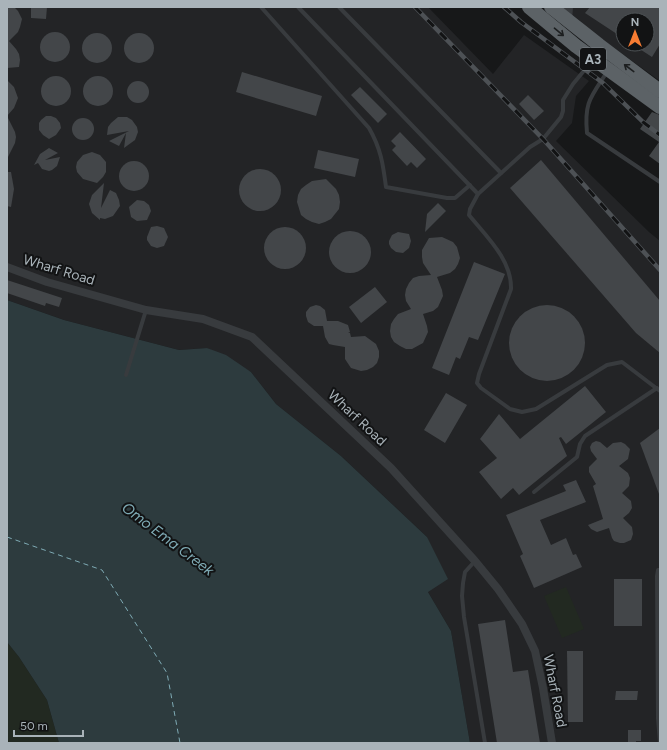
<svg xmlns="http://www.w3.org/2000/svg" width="667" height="750" viewBox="0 0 667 750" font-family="Figtree,sans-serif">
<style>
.built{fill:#232426;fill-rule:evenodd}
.green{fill:#222921}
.water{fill:#2d3b3e}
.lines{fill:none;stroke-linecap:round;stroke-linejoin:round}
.ferry{stroke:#7fabb5;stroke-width:1;stroke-dasharray:5 4;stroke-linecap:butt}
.building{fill:#434649}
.service{stroke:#383b3e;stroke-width:4}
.minor{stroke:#383b3e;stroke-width:8}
.tertiary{stroke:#383b3e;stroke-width:10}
.trunk{stroke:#5c6266;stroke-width:14}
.rail-casing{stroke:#4d5155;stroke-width:4.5}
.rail{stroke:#121314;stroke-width:3;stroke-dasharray:9;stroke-linecap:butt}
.oneway{stroke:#1d1f20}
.labels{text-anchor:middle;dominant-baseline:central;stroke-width:4;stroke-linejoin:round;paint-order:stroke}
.shield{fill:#121314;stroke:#7c8388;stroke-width:1}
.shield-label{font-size:13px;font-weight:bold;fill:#a9b3b9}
.street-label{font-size:14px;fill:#a9b3b9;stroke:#121314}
.water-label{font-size:15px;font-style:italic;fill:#7fabb5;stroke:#121314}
</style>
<rect width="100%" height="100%" fill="#171819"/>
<g class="built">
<polygon points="7,7 428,7 493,74 524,35 589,81 576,96 572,123 556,141 649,232 660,241 660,743 470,743 451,631 428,592 427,537 341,456 276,404 251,372 207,348 179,350 64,320 7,300"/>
<path d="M562,7H660V81L592,32L579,20ZM623,20H647V44H623Z"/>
</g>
<g class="green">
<polygon points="566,587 584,629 562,638 544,596"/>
<polygon points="7,642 19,657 47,700 59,743 7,743"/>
</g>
<polygon class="water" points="7,300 64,320 179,350 207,348 226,355 251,372 276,404 341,456 427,537 448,579 428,592 451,631 470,743 59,743 47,700 19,657 7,642"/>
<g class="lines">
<polyline class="ferry" points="7,537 102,570 167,673 180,743"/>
</g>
<g class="building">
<polygon points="7,7 14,7 18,11 22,19 20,27 18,32 9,41 16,49 19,54 20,60 19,67 7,68"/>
<polygon points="31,7 47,7 46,19 31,18"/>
<polygon points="590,7 660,7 660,44 652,57 632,44 647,44 647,20 623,20 623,38 585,13"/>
<circle cx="55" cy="47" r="15"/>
<circle cx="97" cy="48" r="15"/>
<circle cx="139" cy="48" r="15"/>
<polygon points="242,72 322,96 316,116 236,92"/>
<circle cx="56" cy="91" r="15"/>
<circle cx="98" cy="91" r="15"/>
<polygon points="7,80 14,87 18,98 14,108 7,116 15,132 16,137 15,143 7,159"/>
<circle cx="138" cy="92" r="11"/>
<polygon points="360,87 387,114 378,123 351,95"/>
<polygon points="528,95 544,111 534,120 519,104"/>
<polygon points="652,112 660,115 660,164 649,156 659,142 640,129"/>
<polygon points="46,116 51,116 56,118 60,123 61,128 56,135 49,139 43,135 39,130 39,123 41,120"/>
<polygon points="118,117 127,117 132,120 137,127 138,132 135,140 124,148 126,133 119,146 109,141 129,131 107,135 108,127 111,123"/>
<circle cx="83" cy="129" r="11"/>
<polygon points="400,132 426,159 417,168 411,162 407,166 392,150 396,146 391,141"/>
<polygon points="49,148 58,153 45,160 60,157 57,166 52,170 49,171 42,169 38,163 34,165 40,154"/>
<polygon points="318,150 359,159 355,177 314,168"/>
<polygon points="92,152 100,155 106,162 106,172 103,177 97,183 83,179 77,172 76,167 77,162 83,155"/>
<polygon points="541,160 660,301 660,353 636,333 510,188"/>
<circle cx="134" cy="176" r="15"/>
<circle cx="260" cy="190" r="21"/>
<polygon points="7,172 11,172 14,189 11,207 7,206"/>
<polygon points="326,179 336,189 339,195 340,202 339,209 331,219 325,222 319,224 312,222 306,219 301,215 297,202 298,195 301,189 306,185 312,181"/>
<polygon points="104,183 101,208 110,190 116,193 119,200 120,206 113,216 105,219 100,218 100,220 92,213 89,204 92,195"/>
<polygon points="137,200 144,201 149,205 151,211 147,220 137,221 131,217 129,207"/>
<polygon points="438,203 446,211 425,232 427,214"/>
<polygon points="157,226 164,228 168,237 164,246 157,248 151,246 147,240 147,237 151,227"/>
<circle cx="285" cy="248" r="21"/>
<circle cx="350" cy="252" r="21"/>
<polygon points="398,232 409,234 411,241 409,248 403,253 396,252 391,248 389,244 389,241 392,235"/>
<polygon points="442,237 453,242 457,247 460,258 458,264 455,269 450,273 437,277 442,290 443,296 438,307 433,311 423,314 427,326 428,332 423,343 412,349 406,349 400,346 394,342 391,337 390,331 391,324 394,319 398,314 411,309 406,301 405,295 406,289 409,283 413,278 419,276 431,275 423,263 422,257 422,250 429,238"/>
<polygon points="474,262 505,274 478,340 469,337 460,359 456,357 449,375 432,368"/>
<polygon points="7,280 62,298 59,307 46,303 45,306 7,293"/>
<polygon points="375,287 387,302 361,323 349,307"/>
<circle cx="547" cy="343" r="38"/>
<polygon points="316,305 320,306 325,310 327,321 338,321 348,325 350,332 348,333 350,333 351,337 365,336 376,344 379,351 379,357 377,363 373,367 367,370 361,371 351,368 345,359 345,347 333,345 329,344 325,337 323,326 314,326 308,322 306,316 306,312 310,307"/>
<polygon points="585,386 606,412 566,444 561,437 559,438 567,456 519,495 513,488 501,499 479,472 497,458 480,439 499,414 520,439"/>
<polygon points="446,393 467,405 445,443 424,430"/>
<polygon points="660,428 660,494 659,494 640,443"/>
<polygon points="596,441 600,442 607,448 613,443 621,442 625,444 630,449 628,459 619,466 628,473 630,478 629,486 622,493 631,501 632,508 629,513 623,518 632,527 633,534 631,540 624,543 620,543 614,541 612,538 609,528 597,532 591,529 588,525 603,519 593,486 596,484 589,472 589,467 597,459 591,451 590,447 592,443"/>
<polygon points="576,480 586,502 540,520 551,545 566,538 573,555 576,554 582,567 534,588 520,556 523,554 506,515 566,491 563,485"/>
<rect x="614" y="579" width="28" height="47"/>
<polygon points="505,620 513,672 528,670 540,743 497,743 478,624"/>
<polygon points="567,651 583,651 583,722 568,722"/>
<polygon points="616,691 638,691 637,700 615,700"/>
<polygon points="628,730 641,730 641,741 636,741 636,743 628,743"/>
</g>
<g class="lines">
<g class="service">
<path d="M261,7L369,128C381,149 383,164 386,187L447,198H455L470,185"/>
<polyline points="298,7 478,194"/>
<polyline points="339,7 501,173"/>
<path d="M592,61L573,84L563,100V111L561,117L543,139L530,147L478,194L470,209L469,215C486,236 512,260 511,289L479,374L477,383L481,388L510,409L522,412L536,409L607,365L622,362L660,391"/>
<path d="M607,72C591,97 584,102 587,133L660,182"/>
<polyline points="126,375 146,310"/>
<polyline points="534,492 577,457 580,444 585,436 657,388"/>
<polyline points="475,561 465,572 463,583 462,596 464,617 485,743"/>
<polyline points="660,743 658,718 657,576 658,570 660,570"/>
</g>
<polyline class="minor" points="7,267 47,282 146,310 203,319 252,337 391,468 475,561 498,589 522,624 535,651 543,688 552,743"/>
<polyline class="tertiary" points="567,21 568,7"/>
<g class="trunk">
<polyline points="529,7 576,46 660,107"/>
<polyline points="551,7 599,45 660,91"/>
</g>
<defs>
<g id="rail">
<polyline points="415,7 543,139 660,270"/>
<polyline points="504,7 521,22 603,83 643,122 660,135"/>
</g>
</defs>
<use href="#rail" class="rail-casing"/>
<use href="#rail" class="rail"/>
</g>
<defs><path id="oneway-shaft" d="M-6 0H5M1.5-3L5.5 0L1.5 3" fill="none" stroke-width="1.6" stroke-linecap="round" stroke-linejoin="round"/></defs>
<g class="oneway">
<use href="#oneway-shaft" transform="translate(559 32) rotate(40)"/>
<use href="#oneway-shaft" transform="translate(629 68) rotate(-143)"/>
</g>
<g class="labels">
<rect class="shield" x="580" y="48" width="26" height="22" rx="3"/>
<g class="shield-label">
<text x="593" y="59">A3</text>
</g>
<g class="street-label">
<text transform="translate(59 270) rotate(17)">Wharf Road</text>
<text transform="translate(357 418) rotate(43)">Wharf Road</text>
<text transform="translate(555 691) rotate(79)">Wharf Road</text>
</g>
<g class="water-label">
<text transform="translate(168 539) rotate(37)">Omo Ema Creek</text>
</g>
</g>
<rect width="667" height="750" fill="none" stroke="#a9b3b9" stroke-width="16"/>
<g transform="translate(635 32)"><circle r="19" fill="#121314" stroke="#4e5356"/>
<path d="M0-3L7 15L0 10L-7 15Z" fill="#f77c32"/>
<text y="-6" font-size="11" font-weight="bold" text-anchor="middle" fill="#a9b3b9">N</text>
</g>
<path d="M14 730v6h69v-6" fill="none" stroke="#a9b3b9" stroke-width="2"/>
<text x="20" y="730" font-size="12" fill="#a9b3b9" stroke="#121314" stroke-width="3" paint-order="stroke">50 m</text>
</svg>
